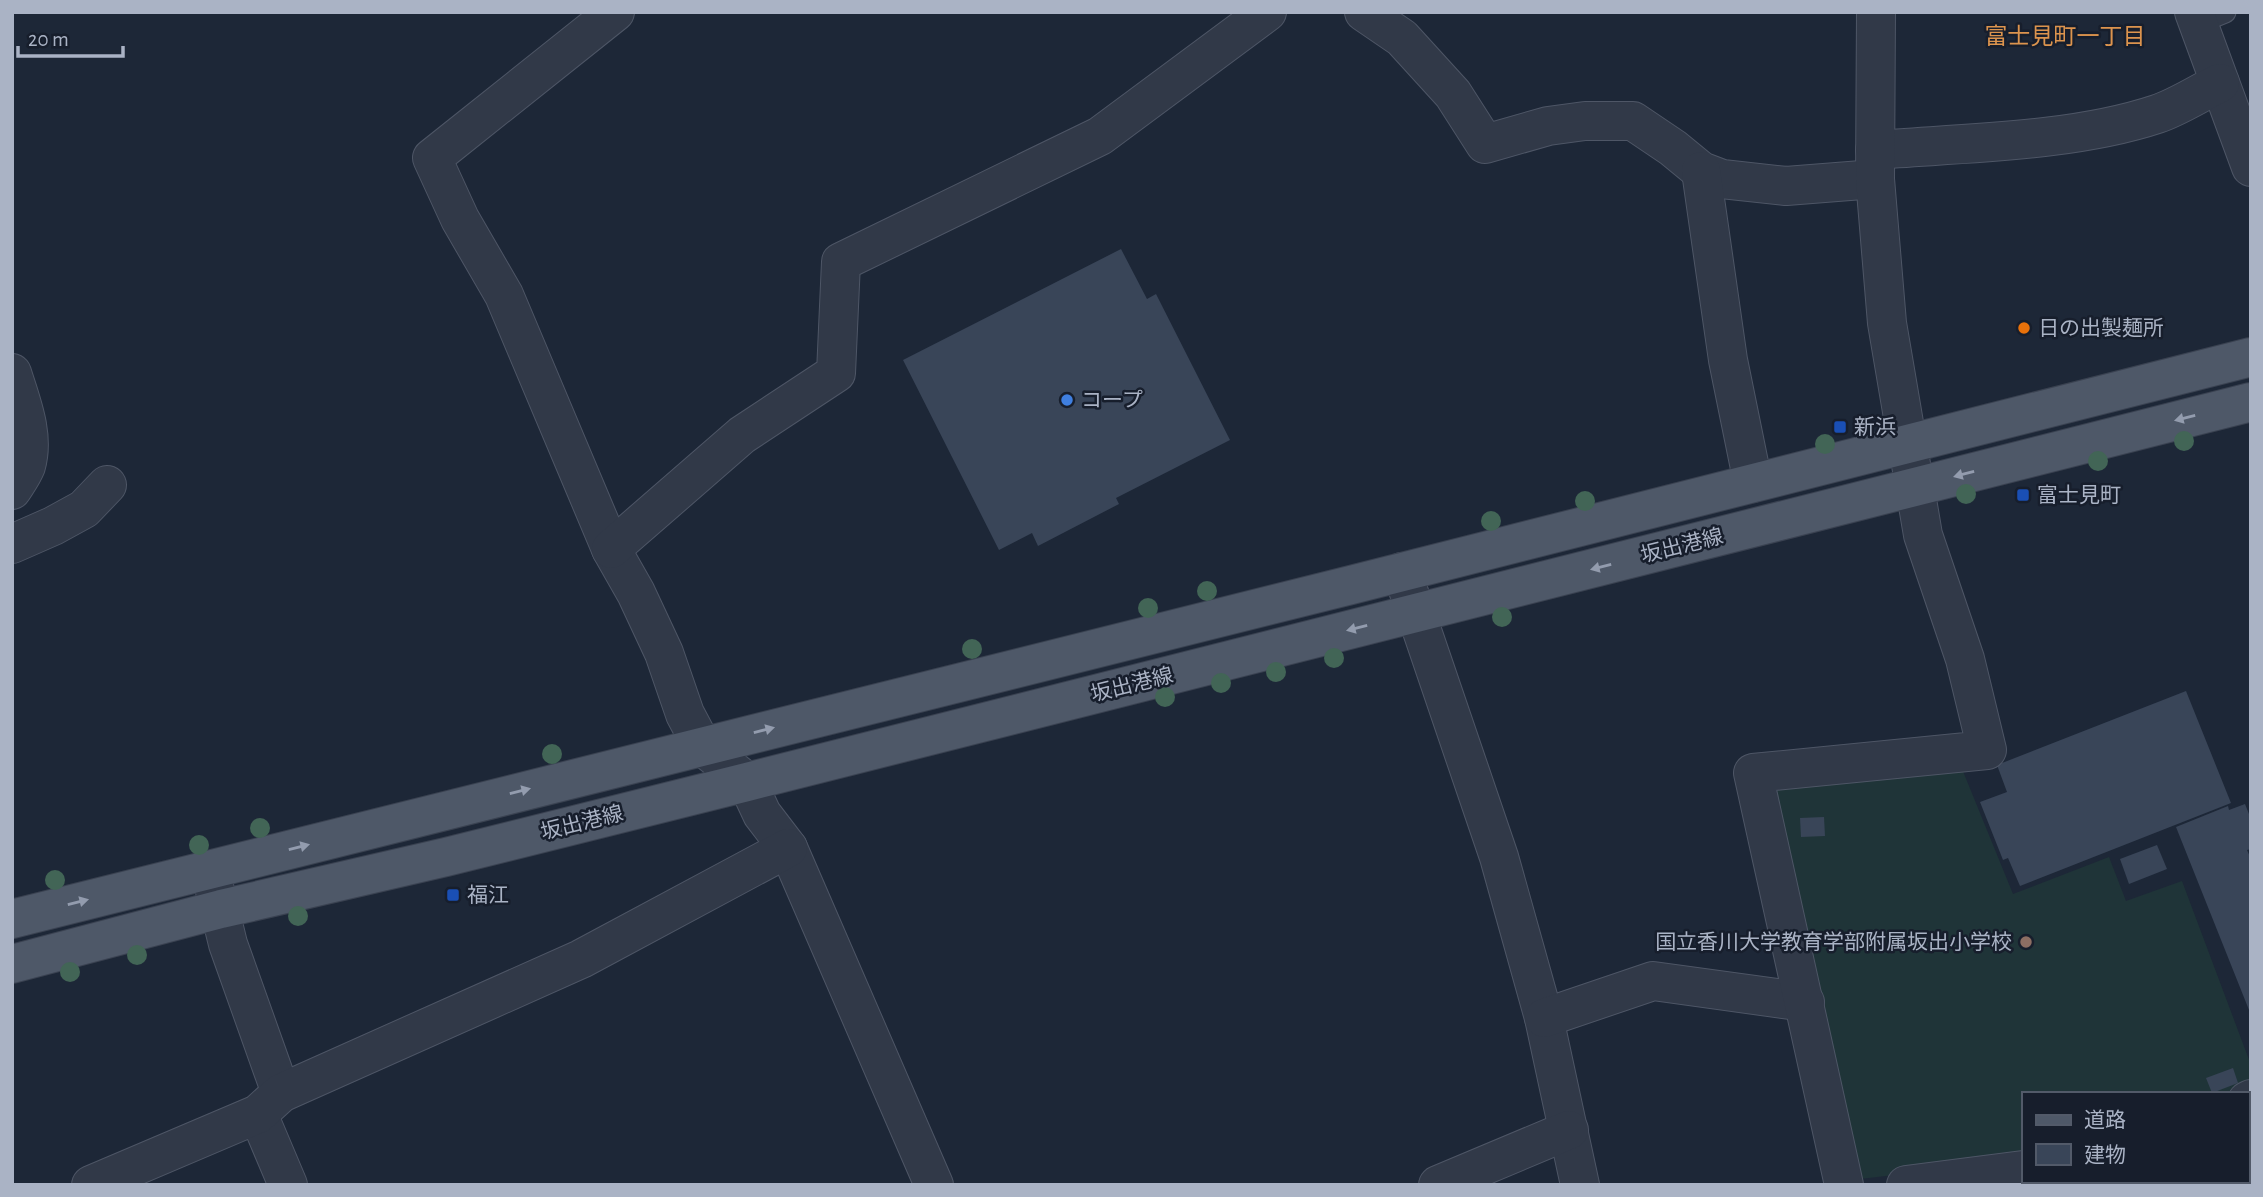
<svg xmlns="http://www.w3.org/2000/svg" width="2263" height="1197" viewBox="0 0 2263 1197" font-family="'Alegreya Sans','Noto Sans JP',sans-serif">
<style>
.pitch{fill:#1f3438}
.building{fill:#394558}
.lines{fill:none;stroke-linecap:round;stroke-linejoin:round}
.service-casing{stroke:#4e5666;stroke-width:23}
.minor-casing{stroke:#4e5666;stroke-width:40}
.primary-casing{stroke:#3a4251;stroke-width:40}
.service{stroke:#313948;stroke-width:21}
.minor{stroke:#313948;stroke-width:38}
.primary{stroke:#4e5868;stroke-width:38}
.tree{fill:#426556}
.oneway{fill:#939cae}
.food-dot{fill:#e8710a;stroke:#171e2c;stroke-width:2.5}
.shop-dot{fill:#3f7fe0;stroke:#171e2c;stroke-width:2.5}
.transit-dot{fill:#1a4fb4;stroke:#171e2c;stroke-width:2.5}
.education-dot{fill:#8d6e63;stroke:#171e2c;stroke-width:2.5}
.labels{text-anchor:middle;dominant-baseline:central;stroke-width:5;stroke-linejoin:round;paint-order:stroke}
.poi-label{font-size:21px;fill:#aab3c5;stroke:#171e2c;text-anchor:start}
.street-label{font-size:21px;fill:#aab3c5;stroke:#171e2c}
.neighbourhood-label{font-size:23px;fill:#dc944e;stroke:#171e2c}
</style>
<rect width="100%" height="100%" fill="#1d2737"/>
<polygon class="pitch" points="1958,759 2013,894 2109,857 2126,901 2182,881 2251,1065 2251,1088 2236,1094 2023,1094 2023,1160 1860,1179 1772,779"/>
<g class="building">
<polygon points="1121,249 1147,299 1156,294 1230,440 1116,498 1119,504 1038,546 1032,533 999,550 903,360"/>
<polygon points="2186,691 2231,803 2020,886 2008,858 2003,860 1980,802 2007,792 1997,765"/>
<polygon points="2245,804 2251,819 2251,849 2247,850 2251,859 2251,1015 2176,827 2228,806 2229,810"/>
<polygon points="1824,817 1825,836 1801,837 1800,818"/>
<polygon points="2157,845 2167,869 2129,884 2120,859"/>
<polygon points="2233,1068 2238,1083 2212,1093 2206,1078"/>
<polygon points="2251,1114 2251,1149 2247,1140 2247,1115"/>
</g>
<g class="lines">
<defs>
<polyline id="service" points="2198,23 2225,12"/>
<g id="minor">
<polyline points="615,12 432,158 460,219 504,295 611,549 636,593 664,653 685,714 702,746 747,782 762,814 788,848 934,1185"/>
<polyline points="1364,12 1402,38 1453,94 1485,144 1548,126 1585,121 1633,121 1673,148 1701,171 1722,179 1786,186 1875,179"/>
<polyline points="2194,12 2251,167"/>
<path d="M1875,150C1964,143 2073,142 2157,114C2178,107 2199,93 2220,83"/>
<polyline points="1701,171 1728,360 1753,483"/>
<path d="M12,373C21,402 35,435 26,466C23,474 17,482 12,490"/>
<polyline points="12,544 53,526 84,509 107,485"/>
<polyline points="611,549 742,435 836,373 841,262 1100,136 1267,12"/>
<polyline points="1402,572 1499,857 1544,1018 1580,1185"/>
<polyline points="210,870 228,944 281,1093"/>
<polyline points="1544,1018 1653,981 1805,1002"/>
<polyline points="2247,1101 2251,1099"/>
<polyline points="258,1114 288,1185"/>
<polyline points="2088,1181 2089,1185"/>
<polyline points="91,1185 258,1114 281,1093 581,959 788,848"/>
<polyline points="1438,1185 1569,1130"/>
<polyline points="1844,1185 1753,773 1987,750 1965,659 1923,535 1887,323 1875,179 1876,12"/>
<polyline points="1906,1185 2023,1170"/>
</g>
<g id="primary">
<polyline points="12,919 1351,585 2251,357"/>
<polyline points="12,964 221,909 446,857 747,782 2251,402"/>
</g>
</defs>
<use href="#service" class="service-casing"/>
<use href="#minor" class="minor-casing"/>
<use href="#primary" class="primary-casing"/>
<use href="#service" class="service"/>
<use href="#minor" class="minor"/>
<use href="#primary" class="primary"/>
</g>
<g class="tree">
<circle cx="2184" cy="441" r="10"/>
<circle cx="1825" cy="444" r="10"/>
<circle cx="2098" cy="461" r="10"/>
<circle cx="1966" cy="494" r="10"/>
<circle cx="1585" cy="501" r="10"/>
<circle cx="1491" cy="521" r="10"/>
<circle cx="1207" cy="591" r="10"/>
<circle cx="1148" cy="608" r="10"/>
<circle cx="1502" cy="617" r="10"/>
<circle cx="972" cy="649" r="10"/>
<circle cx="1334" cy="658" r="10"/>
<circle cx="1276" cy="672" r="10"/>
<circle cx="1221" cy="683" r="10"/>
<circle cx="1165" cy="697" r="10"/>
<circle cx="552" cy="754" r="10"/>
<circle cx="260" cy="828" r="10"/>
<circle cx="199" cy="845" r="10"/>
<circle cx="55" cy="880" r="10"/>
<circle cx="298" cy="916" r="10"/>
<circle cx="137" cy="955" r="10"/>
<circle cx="70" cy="972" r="10"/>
</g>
<defs><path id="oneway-solid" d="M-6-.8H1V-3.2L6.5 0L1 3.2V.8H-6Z" transform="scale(1.75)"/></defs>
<g class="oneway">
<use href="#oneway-solid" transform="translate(2185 418) rotate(166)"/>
<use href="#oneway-solid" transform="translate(1964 474) rotate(165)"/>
<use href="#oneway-solid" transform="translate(1601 567) rotate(166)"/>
<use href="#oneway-solid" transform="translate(1357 628) rotate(166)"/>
<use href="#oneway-solid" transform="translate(764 730) rotate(-14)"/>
<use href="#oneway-solid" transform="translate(520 791) rotate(-14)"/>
<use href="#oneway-solid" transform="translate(299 847) rotate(-14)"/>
<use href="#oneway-solid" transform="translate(78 902) rotate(-14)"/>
</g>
<circle class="food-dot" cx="2024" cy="328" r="7"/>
<circle class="shop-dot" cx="1067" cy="400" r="7"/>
<g class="transit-dot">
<rect x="1833" y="420" width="14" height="14" rx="3.5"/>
<rect x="2016" y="488" width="14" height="14" rx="3.5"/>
<rect x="446" y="888" width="14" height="14" rx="3.5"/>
</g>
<circle class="education-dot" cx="2026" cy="942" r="7"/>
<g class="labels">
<g class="poi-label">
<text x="2038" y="328">日の出製麺所</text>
<text x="1081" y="400">コープ</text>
<text x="1854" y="427">新浜</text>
<text x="2037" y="495">富士見町</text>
<text x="467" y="895">福江</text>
<text x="2012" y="942" text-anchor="end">国立香川大学教育学部附属坂出小学校</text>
</g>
<g class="street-label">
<text transform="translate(1682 546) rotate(-14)">坂出港線</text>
<text transform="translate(1132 685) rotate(-14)">坂出港線</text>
<text transform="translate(582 823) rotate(-14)">坂出港線</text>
</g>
<g class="neighbourhood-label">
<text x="2065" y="37">富士見町一丁目</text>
</g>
</g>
<rect width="2263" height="1197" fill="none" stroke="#aab3c5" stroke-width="28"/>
<rect x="2022" y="1092" width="228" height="91" fill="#171e2c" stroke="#525a69" stroke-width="2"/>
<rect x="2036" y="1115" width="35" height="10" fill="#4e5868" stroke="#525a69" stroke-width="2"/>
<text x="2084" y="1127" font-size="21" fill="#aab3c5">道路</text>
<rect x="2036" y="1144" width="35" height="21" fill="#394558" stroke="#525a69" stroke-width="2"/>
<text x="2084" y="1162" font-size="21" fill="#aab3c5">建物</text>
<path d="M18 46v10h105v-10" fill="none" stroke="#aab3c5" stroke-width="3.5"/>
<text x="28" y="46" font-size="21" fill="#aab3c5" stroke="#171e2c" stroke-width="5" paint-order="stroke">20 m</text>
</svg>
